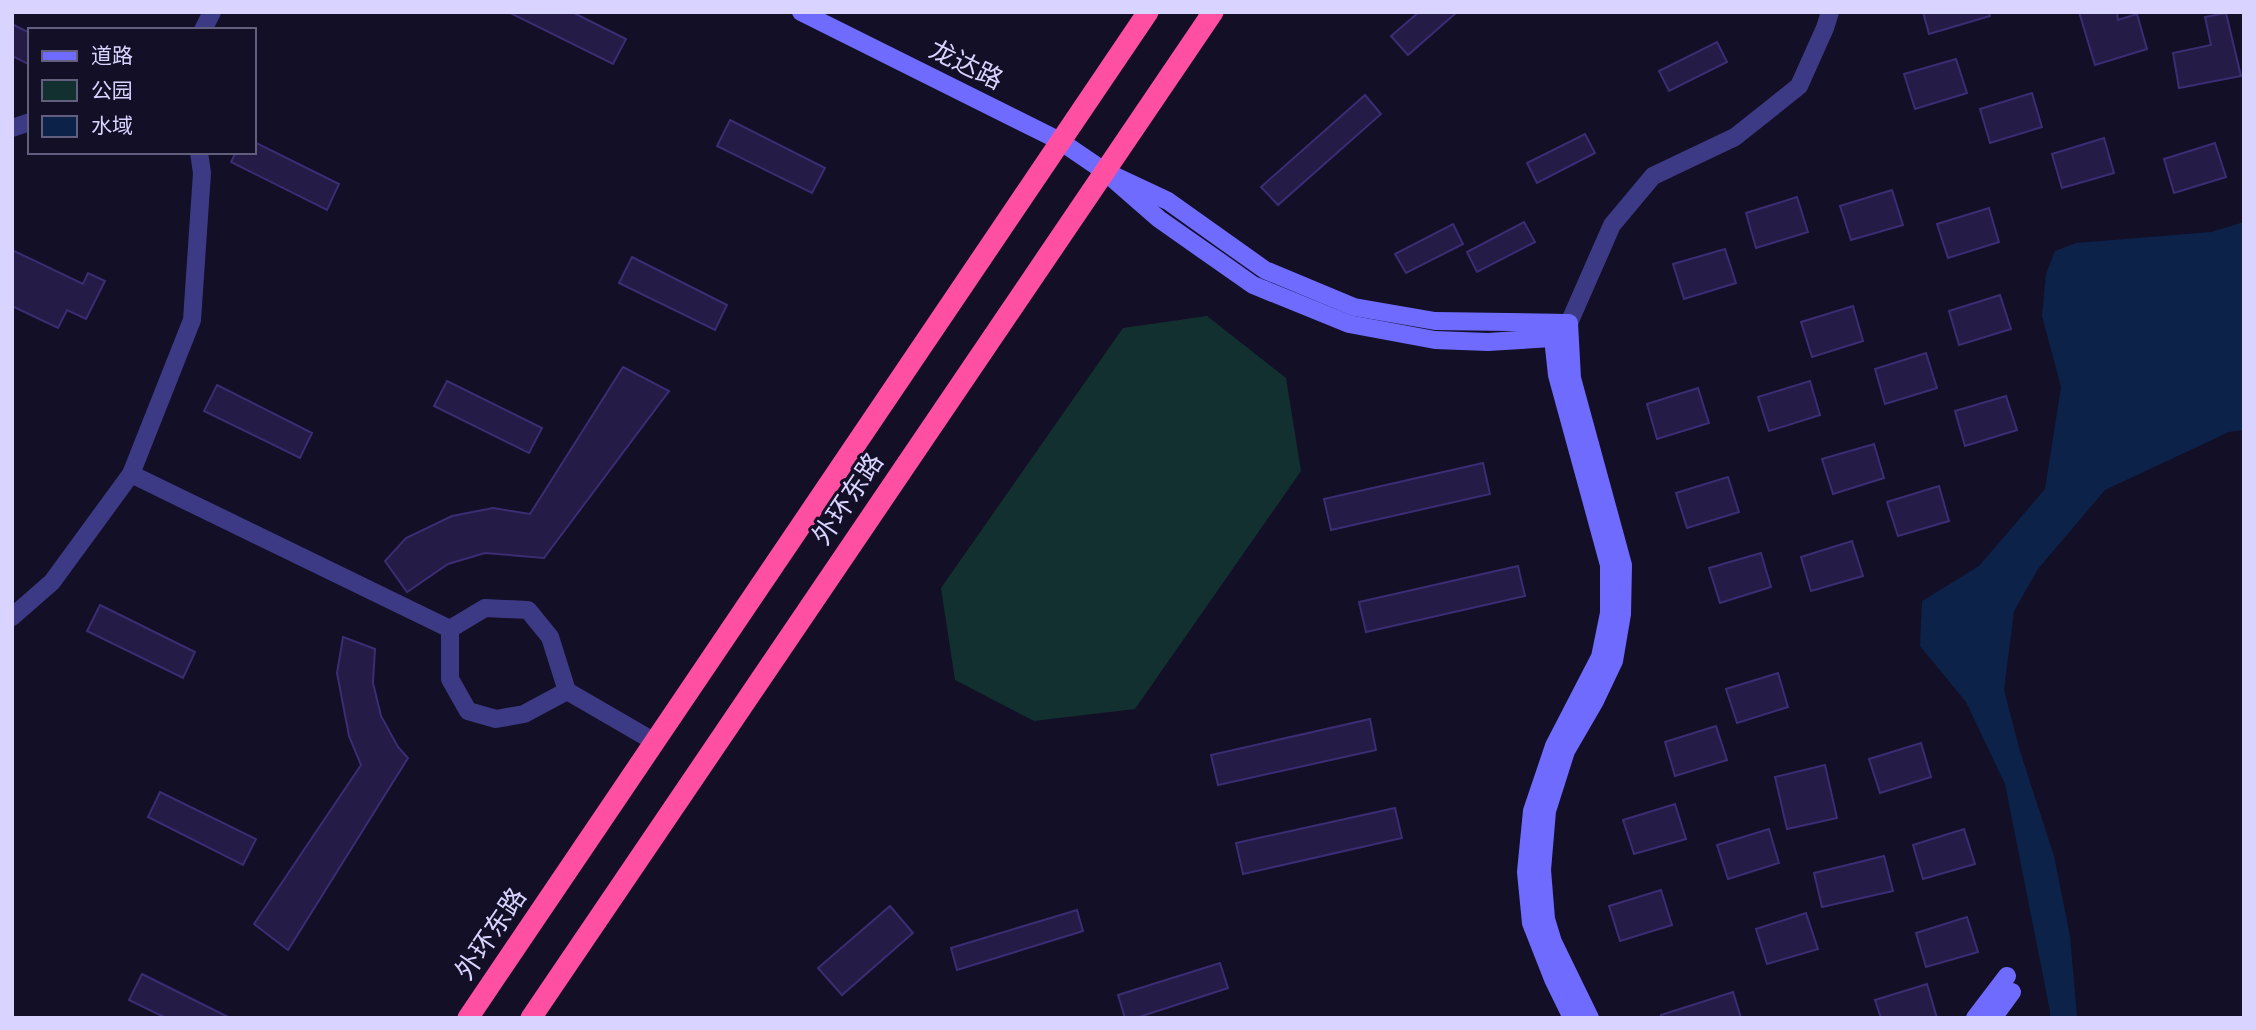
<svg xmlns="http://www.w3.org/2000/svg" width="2256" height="1030" viewBox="0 0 2256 1030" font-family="Karla,'Noto Sans SC',sans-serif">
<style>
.green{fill:#12302f}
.water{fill:#0c2248}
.building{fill:#241b47;stroke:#3b2d73;stroke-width:2}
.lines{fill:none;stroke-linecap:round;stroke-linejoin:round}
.street{stroke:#3d3a85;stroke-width:18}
.secondary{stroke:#6f6bff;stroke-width:18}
.highway{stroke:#ff4fa3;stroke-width:21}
.labels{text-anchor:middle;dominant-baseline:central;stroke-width:6;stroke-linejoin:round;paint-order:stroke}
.street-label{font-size:26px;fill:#d9d4ff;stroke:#130f26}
</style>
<rect width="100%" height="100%" fill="#130f26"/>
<polygon class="green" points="1207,316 1286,378 1301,471 1135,709 1034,721 955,680 941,588 1123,328"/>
<polygon class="water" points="2244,222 2244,430 2229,432 2105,490 2038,569 2014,611 2004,690 2020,751 2054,856 2070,936 2077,1016 2077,1018 2050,1018 2050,1011 2005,784 1966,702 1920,646 1922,601 1979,566 2045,489 2061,387 2042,316 2046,274 2055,251 2076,243 2211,232"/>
<g class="building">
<polygon points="508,12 572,12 626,39 613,64"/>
<polygon points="1419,12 1457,12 1408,55 1391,36"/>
<polygon points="1923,12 1989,12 1990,16 1929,34"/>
<polygon points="2079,12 2117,12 2118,20 2137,14 2147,49 2095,65"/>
<polygon points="2226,13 2241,76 2179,88 2173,53 2211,45 2205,17"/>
<polygon points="12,24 30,33 30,65 12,56"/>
<polygon points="1717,42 1727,62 1669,91 1659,71"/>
<polygon points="1956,59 1967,93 1915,109 1904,74"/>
<polygon points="2032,93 2042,127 1990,143 1980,109"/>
<polygon points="1365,95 1381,114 1278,205 1261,187"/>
<polygon points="730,120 825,168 812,193 717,146"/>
<polygon points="1585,134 1595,153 1537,183 1527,163"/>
<polygon points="2104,138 2114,173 2062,188 2052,154"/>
<polygon points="254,142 339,184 327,210 231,162 236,152 254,152"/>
<polygon points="2215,143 2226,177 2174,193 2164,159"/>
<polygon points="1892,190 1903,225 1851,240 1840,206"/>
<polygon points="1797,197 1808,232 1756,248 1746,213"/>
<polygon points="1989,208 1999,242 1948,258 1937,224"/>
<polygon points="1524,222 1535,242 1477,272 1467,252"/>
<polygon points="1453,224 1463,244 1406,273 1395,254"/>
<polygon points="1725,249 1736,283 1684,299 1673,264"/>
<polygon points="12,250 83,284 88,273 105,281 86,319 67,310 58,328 12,306"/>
<polygon points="632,257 727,305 715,330 619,283"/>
<polygon points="2000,295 2011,329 1959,345 1949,311"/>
<polygon points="1853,306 1863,341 1812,357 1801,322"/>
<polygon points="1926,353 1937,388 1885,404 1875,369"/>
<polygon points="623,367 669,391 544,558 485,553 448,564 407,592 385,561 406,538 452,516 493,508 530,514"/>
<polygon points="447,381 542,428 529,453 434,406"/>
<polygon points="1810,381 1820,415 1769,431 1758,397"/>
<polygon points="217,385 312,433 300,458 204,411"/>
<polygon points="1698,388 1709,423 1657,439 1647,404"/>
<polygon points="2006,396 2017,430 1965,446 1955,411"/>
<polygon points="1874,444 1884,478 1833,494 1822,459"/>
<polygon points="1483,463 1490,494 1331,530 1324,499"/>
<polygon points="1728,477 1739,512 1687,528 1676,493"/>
<polygon points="1939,486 1949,521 1898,536 1887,502"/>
<polygon points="1852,541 1863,576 1811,591 1801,557"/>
<polygon points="1761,553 1771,587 1720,603 1709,568"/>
<polygon points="1518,566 1525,596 1366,632 1359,602"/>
<polygon points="100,605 195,652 183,678 87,631"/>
<polygon points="343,637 375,649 373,683 381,716 398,747 408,758 288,950 254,924 361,765 349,736 337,673"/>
<polygon points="1778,673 1788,707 1737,723 1726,689"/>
<polygon points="1370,719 1376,750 1218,785 1211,755"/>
<polygon points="1716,726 1727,760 1675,776 1665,742"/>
<polygon points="1921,743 1931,777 1880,793 1869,759"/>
<polygon points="1825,765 1837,818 1787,829 1775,777"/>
<polygon points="160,792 256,839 243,865 148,817"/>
<polygon points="1675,804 1686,839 1634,854 1623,820"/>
<polygon points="1395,808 1402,838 1243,874 1236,843"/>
<polygon points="1769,829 1779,863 1728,879 1717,845"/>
<polygon points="1964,829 1975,864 1923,879 1913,845"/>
<polygon points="1884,856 1893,891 1822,907 1814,873"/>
<polygon points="1661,890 1672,925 1620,941 1609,906"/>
<polygon points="890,906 913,933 842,995 818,968"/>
<polygon points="1077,910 1083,931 957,970 951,948"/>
<polygon points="1806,913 1818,949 1767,964 1756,929"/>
<polygon points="1967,917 1978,952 1926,967 1916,933"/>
<polygon points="1220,963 1228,988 1136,1018 1125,1018 1118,995"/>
<polygon points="142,974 230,1018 166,1018 129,1000"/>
<polygon points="1927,984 1937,1018 1881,1018 1875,1000"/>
<polygon points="1733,992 1741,1018 1661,1018 1661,1015"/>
</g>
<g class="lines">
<g class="street">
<polyline points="203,30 212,12"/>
<polyline points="12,128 30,122"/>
<polyline points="1569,323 1612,225 1653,176 1735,137 1799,86 1825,28 1830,12"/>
<polyline points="131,474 450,629 485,608 528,610 550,637 567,691 524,714 496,719 468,711 450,679 450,629"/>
<polyline points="12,617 52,582 131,474 192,320 202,173 199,152"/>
<polyline points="567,691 655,742"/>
</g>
<g class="secondary">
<polyline points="801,12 1060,141 1104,171 1159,219 1253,285 1349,324 1435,340 1488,342 1568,337"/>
<polyline points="1104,171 1168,201 1265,270 1354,307 1435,321 1569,323 1572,378 1623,565 1622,614 1614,661 1595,701 1566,751 1547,811 1542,870 1546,919 1553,942 1590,1018"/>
<polyline points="1554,327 1553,338 1557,375 1609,565 1609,613 1600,657 1554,746 1532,811 1526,872 1531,923 1553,979 1572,1018"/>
<polyline points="1975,1018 2007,976"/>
<polyline points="1993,1018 2012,992"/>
</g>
<g class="highway">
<polyline points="468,1018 1148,12"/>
<polyline points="531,1018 1213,12"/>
</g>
</g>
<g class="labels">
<g class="street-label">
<text transform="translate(966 65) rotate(26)">龙达路</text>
<text transform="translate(848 499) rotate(-56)">外环东路</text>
<text transform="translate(491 934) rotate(-56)">外环东路</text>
</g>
</g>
<rect width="2256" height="1030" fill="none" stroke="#d9d4ff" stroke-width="28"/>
<rect x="28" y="28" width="228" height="126" fill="#130f26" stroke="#625e7d" stroke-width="2"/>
<rect x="42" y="51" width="35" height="10" fill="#6f6bff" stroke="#625e7d" stroke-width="2"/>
<text x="91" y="63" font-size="21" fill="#d9d4ff">道路</text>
<rect x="42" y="80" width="35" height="21" fill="#12302f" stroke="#625e7d" stroke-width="2"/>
<text x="91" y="98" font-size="21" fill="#d9d4ff">公园</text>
<rect x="42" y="116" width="35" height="21" fill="#0c2248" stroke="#625e7d" stroke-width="2"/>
<text x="91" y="133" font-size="21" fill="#d9d4ff">水域</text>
</svg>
